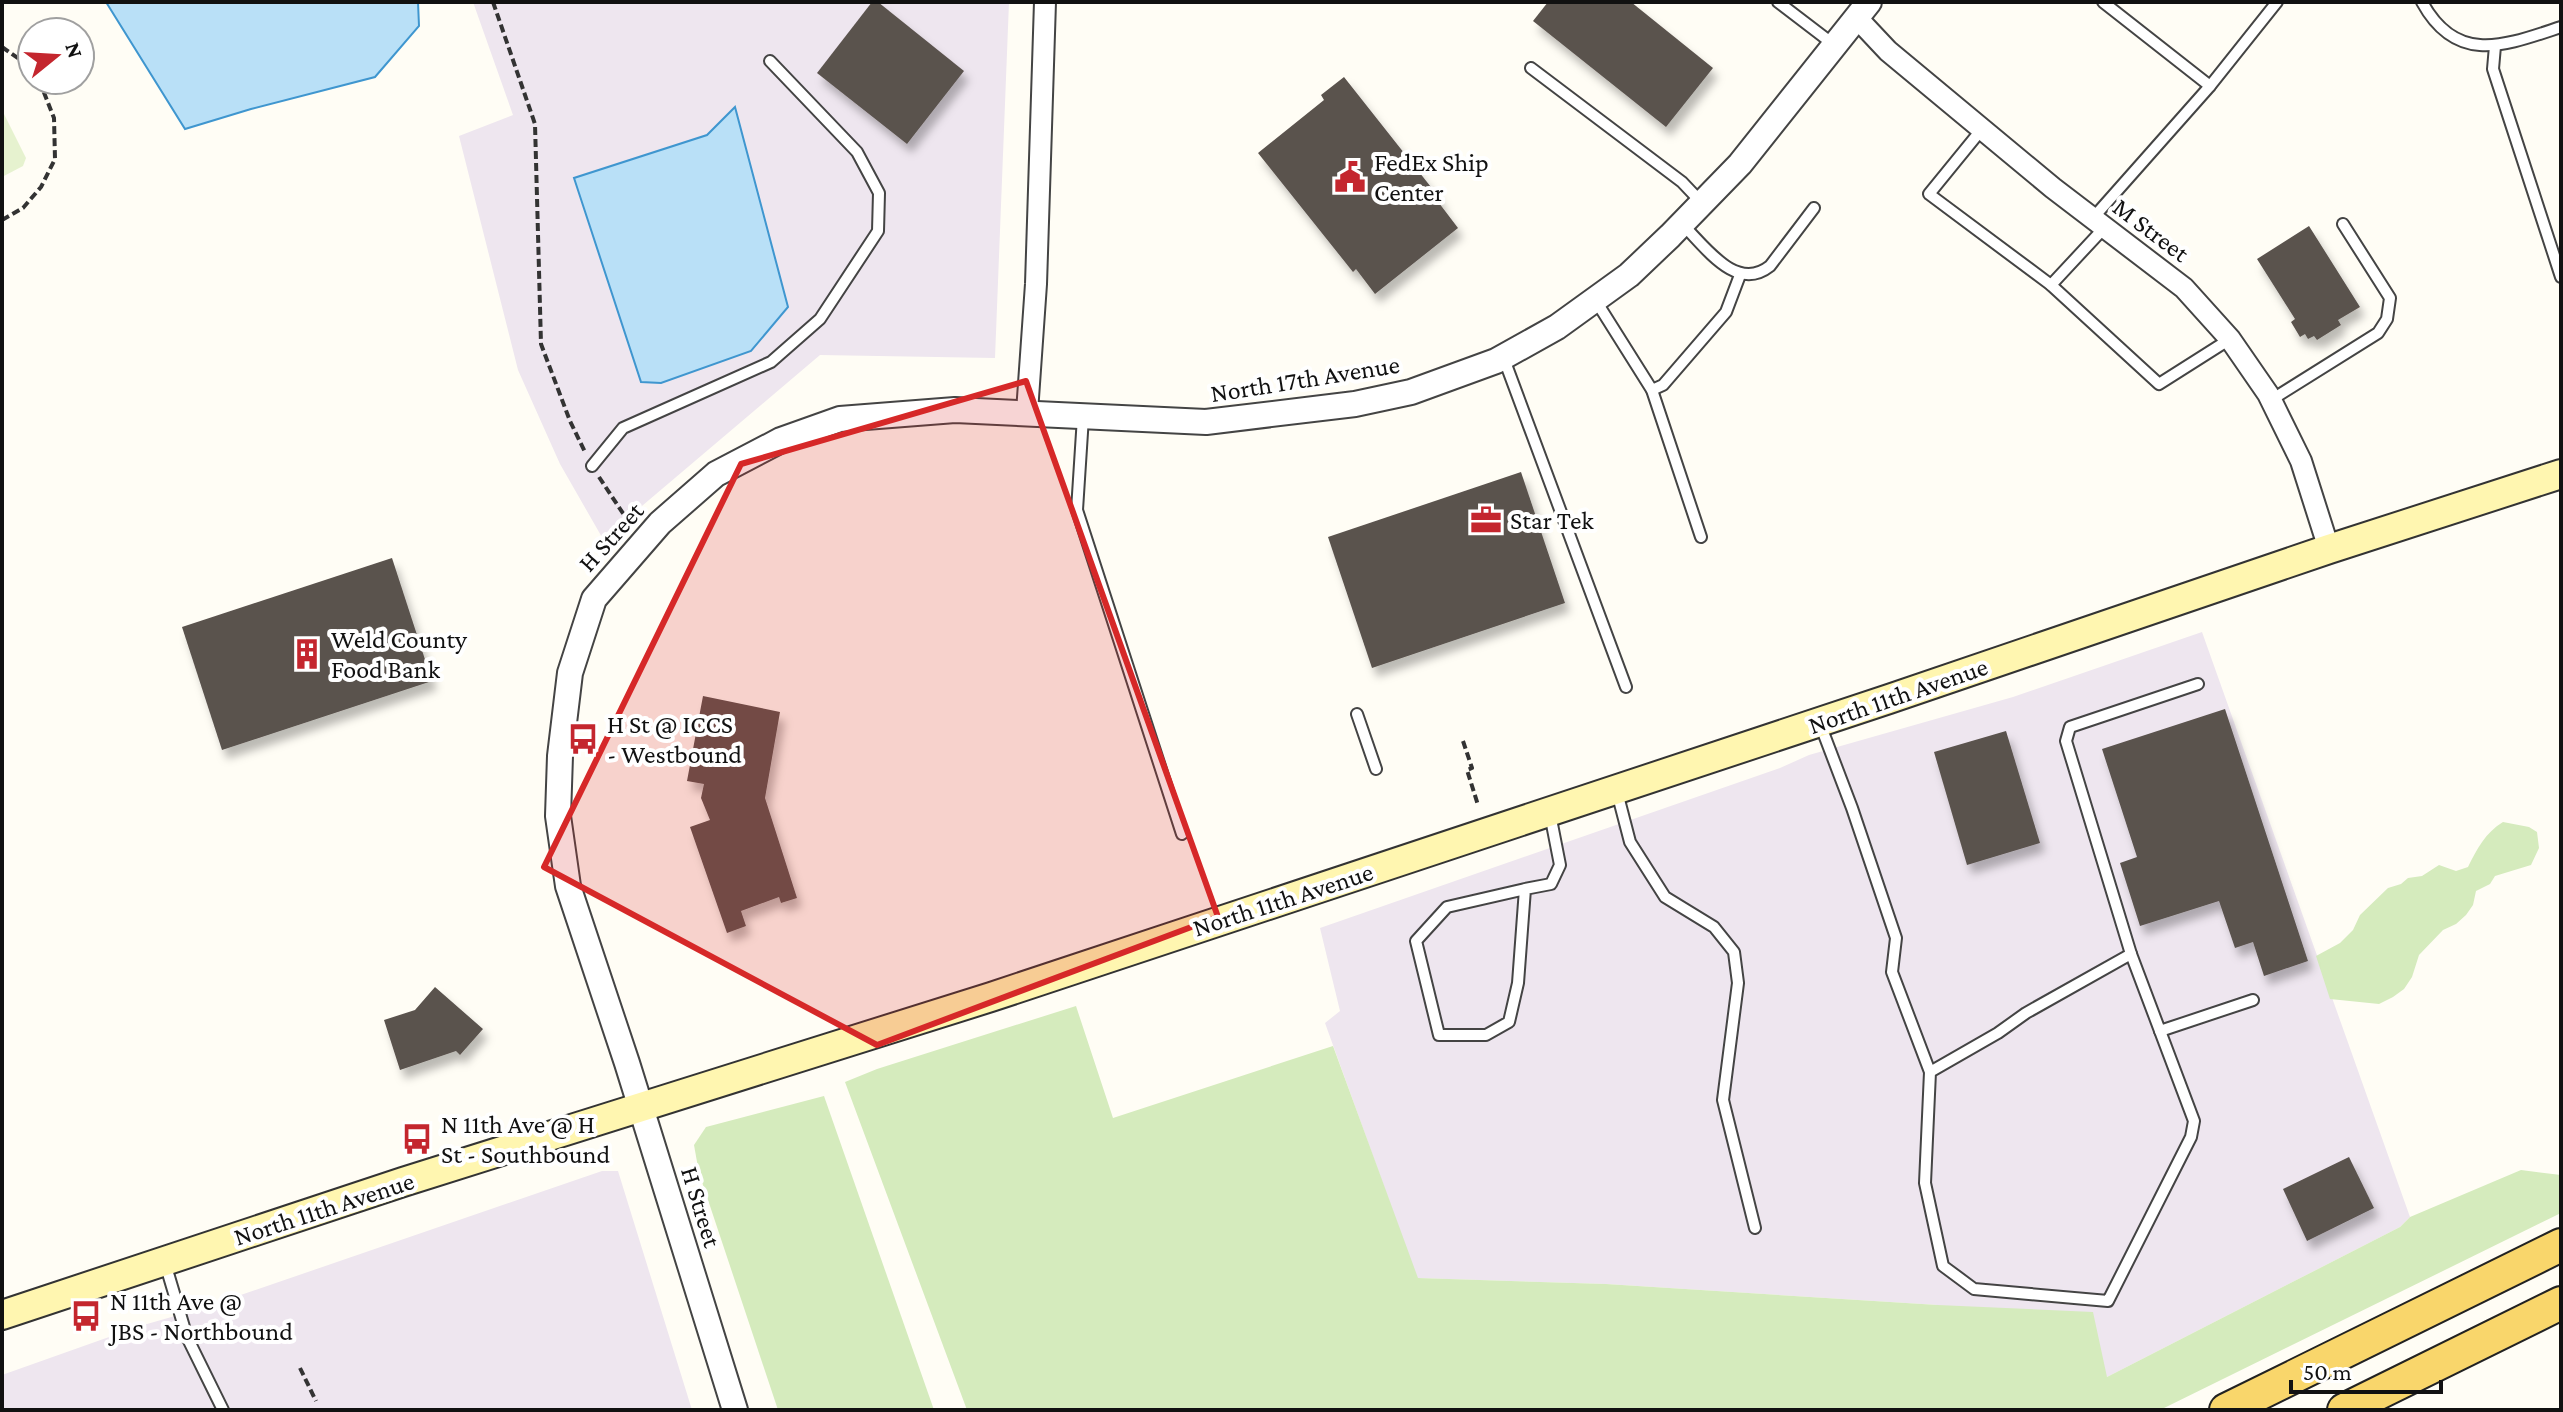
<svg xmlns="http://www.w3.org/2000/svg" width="2563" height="1412" viewBox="0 0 2563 1412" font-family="'Crimson Pro',serif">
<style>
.industrial{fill:#eee6ef}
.green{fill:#d5ebbd}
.pitch{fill:#e6f2cf}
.water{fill:#b9e0f7;stroke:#3f96cf;stroke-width:2}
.building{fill:#5a524d;filter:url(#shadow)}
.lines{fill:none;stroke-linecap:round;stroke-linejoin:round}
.service-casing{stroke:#444;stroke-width:14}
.minor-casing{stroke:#444;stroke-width:24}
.tertiary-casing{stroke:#444;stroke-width:28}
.secondary-casing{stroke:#333;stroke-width:32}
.primary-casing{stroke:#222;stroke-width:36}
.path{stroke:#333;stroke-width:4;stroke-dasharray:8 4;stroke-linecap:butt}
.service{stroke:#fff;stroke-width:10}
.minor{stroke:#fff;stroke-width:20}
.tertiary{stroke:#fff;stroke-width:24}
.secondary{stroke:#fff6b0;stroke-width:28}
.primary{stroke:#f9d66b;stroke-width:32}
.marked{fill:#d62828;fill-opacity:0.2;stroke:#d62828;stroke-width:6;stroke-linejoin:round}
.labels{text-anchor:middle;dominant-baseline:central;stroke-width:8;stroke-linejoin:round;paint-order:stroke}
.poi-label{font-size:26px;fill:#111;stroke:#fff;text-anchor:start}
.street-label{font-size:26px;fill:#111;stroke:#fff}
</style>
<defs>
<filter id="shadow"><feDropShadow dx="5" dy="9" stdDeviation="4" flood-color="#0004"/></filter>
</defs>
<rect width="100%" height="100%" fill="#fffdf5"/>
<g class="industrial">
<polygon points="473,2 1009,2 995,358 820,355 603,539 560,464 518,370 459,136 513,115"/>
<polygon points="2202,632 2410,1217 2400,1227 2107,1377 1938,1305 1606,1284 1417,1278 1325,1023 1340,1011 1320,928 1780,768 1809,755 2013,697"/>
<polygon points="602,1171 618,1171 692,1410 2,1410 2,1375 140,1326 203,1308"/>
</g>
<g class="green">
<path d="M2503,822L2529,827L2537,832L2539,848L2531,865L2495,876L2490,884L2476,891L2473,905L2466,915L2456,924L2443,930L2419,955L2412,977L2404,989L2393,997L2379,1004L2330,999L2316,956L2340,943L2353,930L2360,915L2388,888L2401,884L2408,878L2422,876L2439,865L2456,871L2468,867C2477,849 2485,833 2503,822Z"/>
<polygon points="1076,1006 1113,1118 1333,1046 1418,1278 1606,1284 1938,1305 2093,1312 2107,1377 2400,1227 2410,1217 2521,1170 2561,1175 2561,1213 2160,1410 967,1410 845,1082 877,1069"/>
<polygon points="824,1096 934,1410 778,1410 699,1173 694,1145 706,1127"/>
</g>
<polygon class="pitch" points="2,110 26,158 23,166 2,177"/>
<g class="water">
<polygon points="106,2 418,2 419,26 375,77 251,109 185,129"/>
<polygon points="735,107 788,307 751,351 661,383 641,382 574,178 707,135"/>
</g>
<g class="building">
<polygon points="872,2 878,2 964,71 907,144 817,73"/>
<polygon points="1548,2 1631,2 1713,68 1666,127 1533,21"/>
<polygon points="1344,77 1442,201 1439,203 1458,228 1375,294 1356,269 1353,272 1258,153 1324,100 1321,95"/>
<polygon points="2309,226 2360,307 2338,320 2341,325 2317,340 2314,336 2308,339 2305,334 2300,337 2291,322 2295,319 2257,259"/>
<polygon points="1521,472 1565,603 1372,668 1328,537"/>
<polygon points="392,558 432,681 222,750 182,627"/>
<polygon points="703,696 780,712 765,798 797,898 781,903 779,897 741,911 746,926 727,933 690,827 710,820 701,798 704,784 687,781"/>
<polygon points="2225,709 2308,961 2264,976 2253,942 2235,948 2219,901 2140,926 2120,863 2137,857 2102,749"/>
<polygon points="2006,731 2040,843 1967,865 1934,752"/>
<polygon points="435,987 483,1029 460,1055 456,1051 400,1070 384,1020 415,1010"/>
<polygon points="2349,1157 2374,1208 2307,1241 2283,1189"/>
</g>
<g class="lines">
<defs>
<g id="service">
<polyline points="1778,2 1833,44"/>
<polyline points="2103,2 2210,86"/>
<path d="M2422,2C2457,66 2506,45 2561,27"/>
<polyline points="2495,46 2493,69 2561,277"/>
<polyline points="1531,68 1682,182 1701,202"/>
<polyline points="1982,129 1929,194 2051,285 2159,384 2230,339"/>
<polyline points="2093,218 2210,86 2277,2"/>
<path d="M1682,224C1705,246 1736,293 1770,266L1814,208"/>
<polyline points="2051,285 2105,227"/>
<polyline points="1596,301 1652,390 1701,537"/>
<polyline points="1504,359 1626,687"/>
<polyline points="1652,390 1663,385 1726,312 1740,275"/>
<polyline points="2271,400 2378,333 2387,319 2390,298 2343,224"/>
<polyline points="1083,417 1077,510 1182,834"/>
<polyline points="592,466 623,428 771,362 820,319 878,231 879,193 857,152 770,61"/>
<polyline points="1357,714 1376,769"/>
<polyline points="1820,724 1852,808 1896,938 1892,972 1930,1072 1998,1033 2026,1013 2131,954 2194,1121 2191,1137 2108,1301 1974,1289 1943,1266 1925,1183 1930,1072"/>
<polyline points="1617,792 1630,842 1665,897 1714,927 1734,952 1738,983 1723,1100 1755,1228"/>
<polyline points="1525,889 1447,907 1416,941 1439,1035 1486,1035 1509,1022 1518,983 1525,889 1551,884 1560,865 1550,814"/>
<polyline points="2131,954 2066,741 2070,727 2198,684"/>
<polyline points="2160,1031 2253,1000"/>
<polyline points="165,1263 187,1337 223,1410"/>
</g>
<g id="minor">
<polyline points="1857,18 1888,51 2053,188 2184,288 2230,339 2268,394 2301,461 2329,549"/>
<polyline points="1027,412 1036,284 1045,2"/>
</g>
<polyline id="tertiary" points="735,1410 627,1063 568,886 558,816 560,756 570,673 594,599 660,523 716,474 781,440 840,419 955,410 1206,422 1355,404 1411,392 1496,361 1557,327 1629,275 1670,236 1740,164 1869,2"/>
<polyline id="secondary" points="2,1315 403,1182 991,997 1889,699 2329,549 2561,474"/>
<g id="primary">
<polyline points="2226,1410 2561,1245"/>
<polyline points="2344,1410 2561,1303"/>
</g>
</defs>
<use href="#service" class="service-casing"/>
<use href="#minor" class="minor-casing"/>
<use href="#tertiary" class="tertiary-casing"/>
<use href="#secondary" class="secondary-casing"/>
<use href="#primary" class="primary-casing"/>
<g class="path">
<polyline points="493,2 535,124 541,344 570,421 585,452"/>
<polyline points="2,47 32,68"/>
<polyline points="2,220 23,208 41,187 55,159 54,118 39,80"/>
<polyline points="599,477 632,527"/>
<polyline points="1463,741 1472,768 1467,770 1478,805"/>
<polyline points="300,1368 316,1401"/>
</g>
<use href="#service" class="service"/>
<use href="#minor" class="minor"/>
<use href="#tertiary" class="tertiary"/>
<use href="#secondary" class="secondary"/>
<use href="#primary" class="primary"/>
</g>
<path class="marked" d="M1026,381L1218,917L877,1045L544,867L741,464Z"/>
<defs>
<symbol id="civic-bare" viewBox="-9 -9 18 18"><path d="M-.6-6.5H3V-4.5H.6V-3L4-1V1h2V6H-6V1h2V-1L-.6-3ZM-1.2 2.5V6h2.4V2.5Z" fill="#c4262e" stroke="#fff" stroke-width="2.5" paint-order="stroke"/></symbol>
<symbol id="office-bare" viewBox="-9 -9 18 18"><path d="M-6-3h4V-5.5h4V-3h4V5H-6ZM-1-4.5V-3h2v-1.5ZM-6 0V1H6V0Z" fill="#c4262e" stroke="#fff" stroke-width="2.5" paint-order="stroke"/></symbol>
<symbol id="building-bare" viewBox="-9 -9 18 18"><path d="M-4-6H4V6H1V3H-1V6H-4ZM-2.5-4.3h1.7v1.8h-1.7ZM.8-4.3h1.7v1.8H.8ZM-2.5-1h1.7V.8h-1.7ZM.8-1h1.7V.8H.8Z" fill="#c4262e" stroke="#fff" stroke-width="2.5" paint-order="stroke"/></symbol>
<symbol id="bus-bare" viewBox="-9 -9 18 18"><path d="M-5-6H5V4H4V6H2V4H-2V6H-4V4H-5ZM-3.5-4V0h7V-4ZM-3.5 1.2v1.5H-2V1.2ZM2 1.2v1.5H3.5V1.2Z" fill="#c4262e" stroke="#fff" stroke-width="2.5" paint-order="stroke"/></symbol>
</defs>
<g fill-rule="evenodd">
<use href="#civic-bare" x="1328" y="155" width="44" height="44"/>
<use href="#office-bare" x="1464" y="498" width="44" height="44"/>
<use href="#building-bare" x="285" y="632" width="44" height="44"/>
<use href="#bus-bare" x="561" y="717" width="44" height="44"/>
<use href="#bus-bare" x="395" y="1117" width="44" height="44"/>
<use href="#bus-bare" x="64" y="1294" width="44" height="44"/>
</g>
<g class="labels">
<g class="poi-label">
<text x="1374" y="162">FedEx Ship<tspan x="1374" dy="30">Center</tspan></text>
<text x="1510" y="520">Star Tek</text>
<text x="331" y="639">Weld County<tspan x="331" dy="30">Food Bank</tspan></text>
<text x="607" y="724">H St @ ICCS<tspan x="607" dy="30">- Westbound</tspan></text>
<text x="441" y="1124">N 11th Ave @ H<tspan x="441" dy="30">St - Southbound</tspan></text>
<text x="110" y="1301">N 11th Ave @<tspan x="110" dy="30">JBS - Northbound</tspan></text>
</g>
<g class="street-label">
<text transform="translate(2151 230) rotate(37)">M Street</text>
<text transform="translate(1305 379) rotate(-9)">North 17th Avenue</text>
<text transform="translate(611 537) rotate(-48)">H Street</text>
<text transform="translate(1898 696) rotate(-19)">North 11th Avenue</text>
<text transform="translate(1283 900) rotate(-18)">North 11th Avenue</text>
<text transform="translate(701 1207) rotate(73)">H Street</text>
<text transform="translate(324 1209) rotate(-18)">North 11th Avenue</text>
</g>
</g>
<rect width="2563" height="1412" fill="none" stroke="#111111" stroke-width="8"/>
<g transform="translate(56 56) rotate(72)"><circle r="38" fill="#ffffff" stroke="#a0a0a0" stroke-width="2"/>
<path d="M0-6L14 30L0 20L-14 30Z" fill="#c4262e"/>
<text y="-12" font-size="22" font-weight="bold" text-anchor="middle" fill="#111111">N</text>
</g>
<path d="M2291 1380v12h150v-12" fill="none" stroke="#111111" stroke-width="4"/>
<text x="2303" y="1380" font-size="24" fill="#111111" stroke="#ffffff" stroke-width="6" paint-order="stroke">50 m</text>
</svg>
